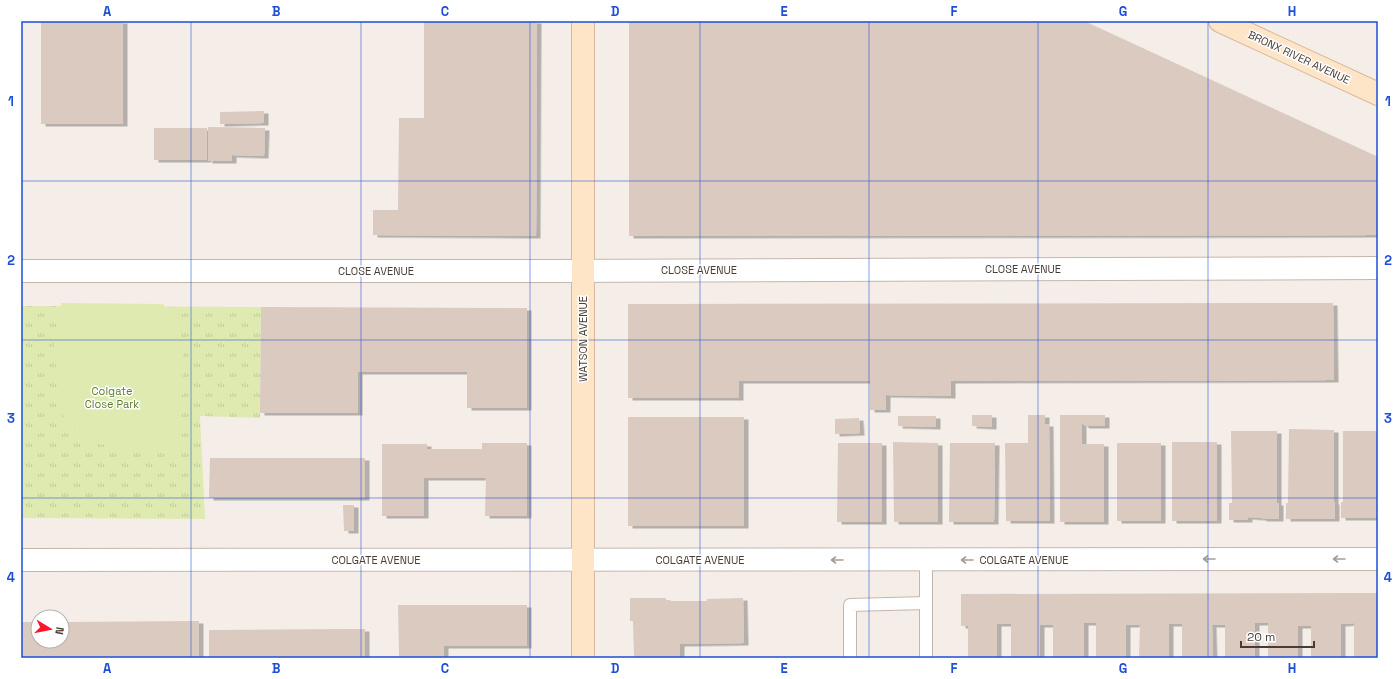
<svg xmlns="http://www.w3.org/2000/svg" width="1399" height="679" viewBox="0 0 1399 679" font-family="'Space Grotesk',sans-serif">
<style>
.park{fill:url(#park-tufts)}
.garden{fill:#deeab0}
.building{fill:#dacac0;filter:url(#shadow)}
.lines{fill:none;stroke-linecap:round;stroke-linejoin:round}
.lane-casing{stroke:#c4b6ad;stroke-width:14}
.street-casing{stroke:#c4b6ad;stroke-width:24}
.secondary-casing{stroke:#d9b999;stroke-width:24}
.lane{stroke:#fff;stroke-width:12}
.street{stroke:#fff;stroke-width:22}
.secondary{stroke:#ffe5c8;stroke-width:22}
.oneway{stroke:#a49e9a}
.grid{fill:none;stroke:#1d4ed8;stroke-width:1;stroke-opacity:0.55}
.labels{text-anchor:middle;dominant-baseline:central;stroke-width:3;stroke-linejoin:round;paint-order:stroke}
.street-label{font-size:11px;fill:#483d36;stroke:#fff}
.park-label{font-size:11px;fill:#5c7d27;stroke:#fff}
.neatline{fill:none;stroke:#1d4ed8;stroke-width:1.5}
.grid-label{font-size:13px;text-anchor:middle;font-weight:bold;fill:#1d4ed8}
</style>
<defs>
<pattern id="park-tufts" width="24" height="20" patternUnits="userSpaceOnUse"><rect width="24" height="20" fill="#deeab0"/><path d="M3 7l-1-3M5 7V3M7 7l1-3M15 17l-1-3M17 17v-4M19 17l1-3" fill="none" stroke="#c0ca98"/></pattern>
<filter id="shadow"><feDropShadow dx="4.5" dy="2.5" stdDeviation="0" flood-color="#0004"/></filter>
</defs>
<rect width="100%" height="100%" fill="#f5eee8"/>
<polygon class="park" points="21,306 261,307 260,418 200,416 205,519 21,518"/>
<polygon class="garden" points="61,303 163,304 176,322 183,348 181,447 137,450 93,443 61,414 54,349"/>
<g class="building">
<rect x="41" y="21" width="82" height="103"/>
<polygon points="424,21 537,21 536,236 373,235 373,210 398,210 399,118 424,118"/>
<polygon points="629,21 1084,21 1378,157 1378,235 629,236"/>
<polygon points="264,111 264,123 220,124 220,112"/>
<polygon points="208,127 265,128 264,156 232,155 232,161 208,161"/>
<rect x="154" y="128" width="53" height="32"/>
<polygon points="1333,303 1334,380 951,381 951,396 886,395 886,410 870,410 870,381 739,381 739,398 628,398 628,304"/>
<polygon points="261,307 527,308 527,408 467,408 467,372 358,372 358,413 260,413"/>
<polygon points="972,415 992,415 992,427 972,426"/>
<polygon points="1028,415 1045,415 1045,424 1049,424 1050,521 1006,521 1005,443 1028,443"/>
<polygon points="1060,415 1105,415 1105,426 1085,426 1082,423 1082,444 1104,444 1104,522 1060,522"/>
<polygon points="898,416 936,416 936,427 898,426"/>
<rect x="628" y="417" width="116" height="109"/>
<polygon points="859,418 860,433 835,434 835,419"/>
<polygon points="1289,429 1334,430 1334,502 1335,502 1335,519 1286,519 1286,503 1288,503"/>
<polygon points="1231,431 1277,431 1277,503 1279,503 1279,519 1262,519 1262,518 1248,517 1248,520 1229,520 1229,503 1232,503"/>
<polygon points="1343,431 1378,431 1378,518 1341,518 1341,502 1343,502"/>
<polygon points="893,442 938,443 938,522 894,522"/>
<rect x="1172" y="442" width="45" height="79"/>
<polygon points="482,443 527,443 527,516 485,516 486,478 424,478 424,516 382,516 382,444 427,444 427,449 482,449"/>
<polygon points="838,443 882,443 882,522 837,522"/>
<polygon points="950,443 995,443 994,522 949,522"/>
<rect x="1117" y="443" width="44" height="78"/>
<polygon points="210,458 365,458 365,498 209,498"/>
<polygon points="343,505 354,505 354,531 344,531"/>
<polygon points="1378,593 1378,658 1354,658 1354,623 1341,624 1341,658 1311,658 1311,626 1298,626 1298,658 1268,658 1268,623 1255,623 1255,658 1225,658 1225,625 1212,625 1213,658 1182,658 1182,624 1169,624 1169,658 1139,658 1140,625 1126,625 1126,658 1096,658 1096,623 1084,623 1084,658 1053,658 1053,625 1040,625 1040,658 1011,658 1011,624 997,624 997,658 968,658 968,626 961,626 961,594"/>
<polygon points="630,598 666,598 666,601 707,601 707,599 743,598 744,643 680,644 680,658 634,658 633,621 630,621"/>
<polygon points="398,605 527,605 527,646 444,646 444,658 399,658"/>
<polygon points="199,621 199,658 21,658 21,622 38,622 38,641 62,641 62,622"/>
<polygon points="344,629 365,629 365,658 209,658 209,630"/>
</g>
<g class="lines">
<defs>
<g id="lane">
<polyline points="926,560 926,658"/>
<polyline points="850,658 850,605 926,603"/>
</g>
<g id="street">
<polyline points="21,271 550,271 1378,268"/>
<polyline points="23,560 1378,559"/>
</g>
<g id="secondary">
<polyline points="583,21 583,658"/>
<polyline points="1220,21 1378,94"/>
</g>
</defs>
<use href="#lane" class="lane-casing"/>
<use href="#street" class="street-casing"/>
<use href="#secondary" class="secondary-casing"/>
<use href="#lane" class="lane"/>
<use href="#street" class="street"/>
<use href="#secondary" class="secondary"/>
</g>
<defs><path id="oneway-shaft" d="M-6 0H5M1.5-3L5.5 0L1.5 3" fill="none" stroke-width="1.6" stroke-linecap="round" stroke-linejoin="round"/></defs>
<g class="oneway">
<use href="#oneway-shaft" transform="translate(1209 559) rotate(180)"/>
<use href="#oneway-shaft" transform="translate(1339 559) rotate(180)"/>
<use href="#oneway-shaft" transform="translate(837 560) rotate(180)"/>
<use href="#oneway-shaft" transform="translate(967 560) rotate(180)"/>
</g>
<path class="grid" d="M191,21V658M361,21V658M530,21V658M700,21V658M869,21V658M1038,21V658M1208,21V658M21,181H1378M21,340H1378M21,498H1378"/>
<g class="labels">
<g class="street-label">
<text transform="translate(1299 57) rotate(25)">BRONX RIVER AVENUE</text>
<text x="1023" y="269">CLOSE AVENUE</text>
<text x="699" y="270">CLOSE AVENUE</text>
<text x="376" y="271">CLOSE AVENUE</text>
<text transform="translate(583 339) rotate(-90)">WATSON AVENUE</text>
<text x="376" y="560">COLGATE AVENUE</text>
<text x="700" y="560">COLGATE AVENUE</text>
<text x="1024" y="560">COLGATE AVENUE</text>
</g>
<g class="park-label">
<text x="112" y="391">Colgate<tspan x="112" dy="13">Close Park</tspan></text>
</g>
</g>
<rect width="1399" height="679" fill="none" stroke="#ffffff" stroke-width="44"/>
<g transform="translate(50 629) rotate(100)"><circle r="19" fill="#ffffff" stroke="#b6b1af"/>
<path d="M0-3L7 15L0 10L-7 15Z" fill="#ff1529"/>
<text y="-6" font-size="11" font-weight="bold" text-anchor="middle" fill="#483d36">N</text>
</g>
<path d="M1241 641v6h73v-6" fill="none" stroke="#483d36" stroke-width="2"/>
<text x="1247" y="641" font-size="12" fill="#483d36" stroke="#ffffff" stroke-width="3" paint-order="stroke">20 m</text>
<rect x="22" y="22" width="1355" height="635" class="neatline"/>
<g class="grid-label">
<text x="107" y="16">A</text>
<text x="276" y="16">B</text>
<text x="445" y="16">C</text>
<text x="615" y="16">D</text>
<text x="784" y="16">E</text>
<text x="954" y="16">F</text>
<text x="1123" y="16">G</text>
<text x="1292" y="16">H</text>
<text x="11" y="106">1</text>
<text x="1388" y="106">1</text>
<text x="11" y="265">2</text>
<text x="1388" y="265">2</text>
<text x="11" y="423">3</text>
<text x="1388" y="423">3</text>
<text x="11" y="582">4</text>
<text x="1388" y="582">4</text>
<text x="107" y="673">A</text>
<text x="276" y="673">B</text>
<text x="445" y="673">C</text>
<text x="615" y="673">D</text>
<text x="784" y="673">E</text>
<text x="954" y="673">F</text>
<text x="1123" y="673">G</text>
<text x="1292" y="673">H</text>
</g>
</svg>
